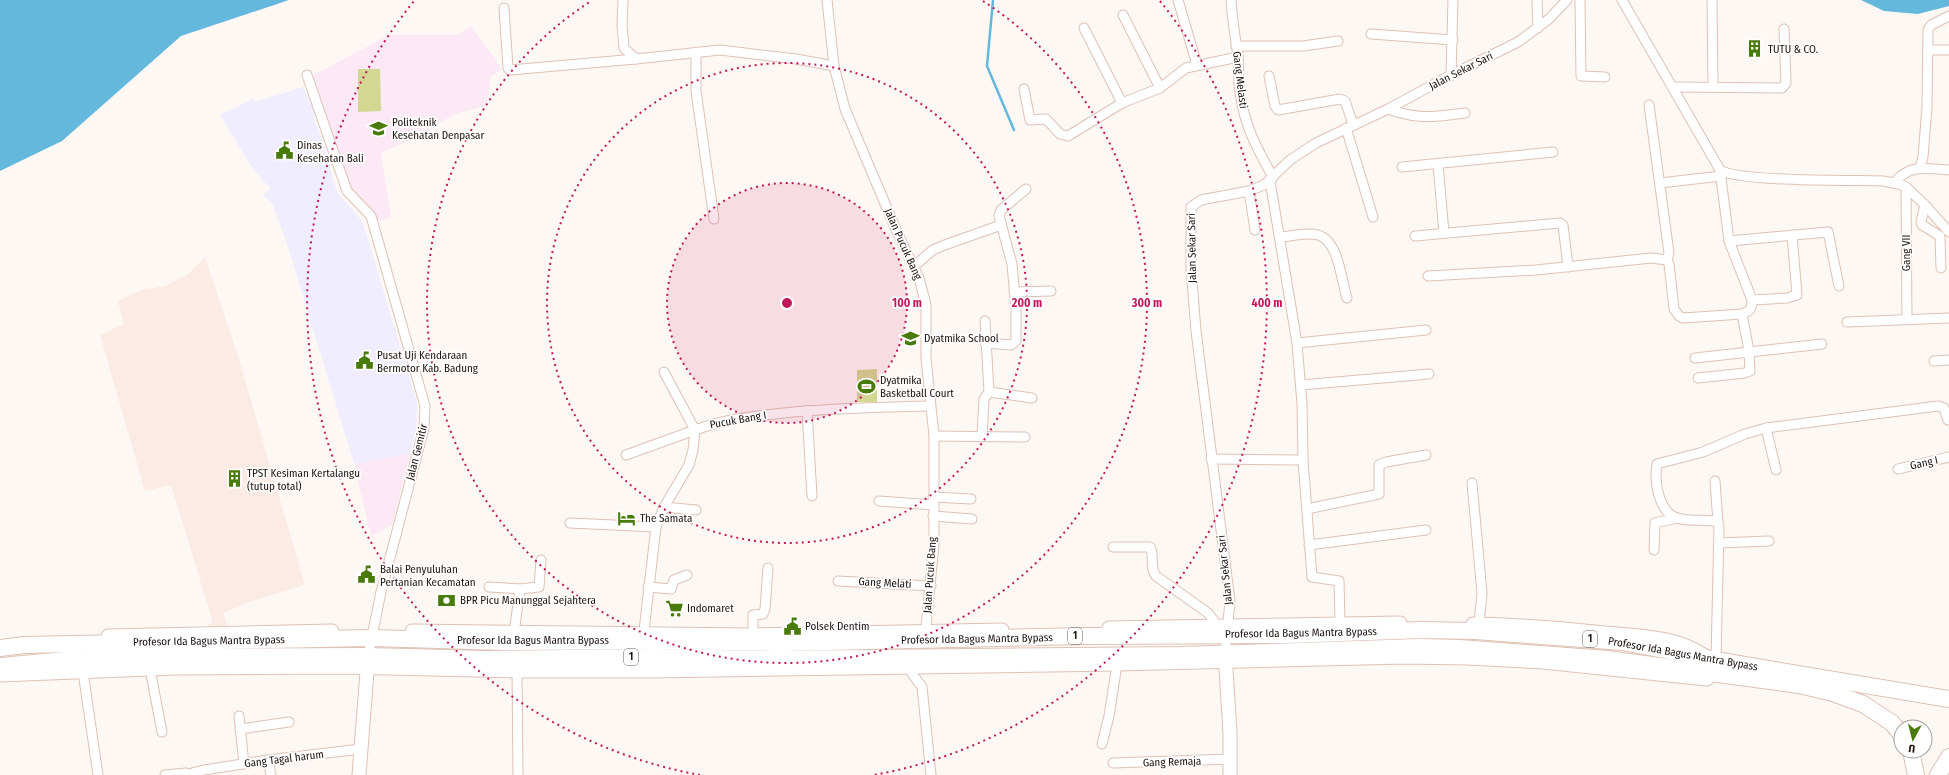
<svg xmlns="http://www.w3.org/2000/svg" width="1949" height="775" viewBox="0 0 1949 775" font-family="'Fira Sans Condensed',sans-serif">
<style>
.commercial{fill:#efedff}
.built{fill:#fbebe4}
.education{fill:#fde8f6}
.green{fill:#d2d791}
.water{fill:#64b8dc}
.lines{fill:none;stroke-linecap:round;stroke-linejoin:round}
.stream{stroke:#64b8dc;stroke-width:2.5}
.street-casing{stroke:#dfc1b4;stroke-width:11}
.secondary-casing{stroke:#dfc1b4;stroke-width:15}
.highway-casing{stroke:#dfc1b4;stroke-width:18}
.street{stroke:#fff;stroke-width:9}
.secondary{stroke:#fff;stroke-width:13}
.highway{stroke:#fff;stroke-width:16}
.ring{fill:none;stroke:#c2185b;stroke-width:2;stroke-dasharray:2 4}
.labels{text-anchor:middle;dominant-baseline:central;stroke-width:3.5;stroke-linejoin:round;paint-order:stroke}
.shield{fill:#fff;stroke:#615956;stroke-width:1}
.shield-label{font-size:10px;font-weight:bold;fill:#1d120e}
.poi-label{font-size:11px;fill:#1d120e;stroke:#fff;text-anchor:start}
.street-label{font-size:11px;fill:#1d120e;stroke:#fff}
.centre{fill:#c2185b;stroke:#fff;stroke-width:2}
.ring-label{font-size:12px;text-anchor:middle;font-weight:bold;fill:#c2185b;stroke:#fff;stroke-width:3.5;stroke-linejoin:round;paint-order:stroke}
</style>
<rect width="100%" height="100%" fill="#fef8f5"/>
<polygon class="commercial" points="303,87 318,116 313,117 320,134 337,192 361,220 365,229 417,403 416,432 410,454 354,464 289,250 273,205 263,195 271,189 253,169 220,115 253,99 255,102"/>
<polygon class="built" points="205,257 238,356 304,582 304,585 249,602 223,613 228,628 205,629 211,623 212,619 171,485 145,491 100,335 124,324 118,301 141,290 165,286 187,275"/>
<g class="education">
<polygon points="471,26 502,69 491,76 486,106 455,114 409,141 381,152 391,218 373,222 349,191 310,77 389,35 457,35"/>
<polygon points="410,454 392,525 371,536 354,464"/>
</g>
<g class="green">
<polygon points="358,69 380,69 381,111 358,112"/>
<polygon points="877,369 877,402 857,402 857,370"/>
</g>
<g class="water">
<polygon points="0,0 289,0 181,36 62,141 0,171"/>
<polygon points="1861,0 1949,0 1949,6 1918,14 1884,11"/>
</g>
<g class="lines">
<polyline class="stream" points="993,0 987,66 1014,130"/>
<defs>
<g id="street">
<polyline points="623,0 622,25 624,48 636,59"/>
<polyline points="827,0 834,66 845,109 897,232 919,278 926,305 926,358 934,436 934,544 925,637"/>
<polyline points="1178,0 1197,65"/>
<path d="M1231,0C1232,18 1235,37 1238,55C1239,67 1238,80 1240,92C1244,125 1257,149 1273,177"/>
<polyline points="1537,0 1538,28"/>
<polyline points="1580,0 1581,76 1605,77"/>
<path d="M1622,0L1720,170C1738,182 1855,180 1883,181L1899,184L1906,187L1925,205L1949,232"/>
<polyline points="1712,0 1713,87"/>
<polyline points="504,8 508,68 510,70 636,59 720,50 796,59 834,66"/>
<polyline points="1123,15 1160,88"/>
<polyline points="1084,28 1122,103"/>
<polyline points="1371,34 1453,40"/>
<polyline points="1236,46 1303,46 1338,41"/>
<polyline points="1928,50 1949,50"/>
<polyline points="696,52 696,91 714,219"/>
<polyline points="307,75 347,191 371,216 425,406 424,428 381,592 368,656"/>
<polyline points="1451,75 1453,0"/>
<polyline points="1269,76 1275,106 1278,110 1340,99 1345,101 1353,124"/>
<polyline points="1673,87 1782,88 1786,83 1784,29"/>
<polyline points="1024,89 1030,120 1046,119 1060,134 1068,136 1122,103 1160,88 1186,68 1238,57"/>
<path d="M1649,105L1669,253L1667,260L1669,264L1674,309L1679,316L1683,318L1742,314C1750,311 1752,309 1752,300L1729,241L1720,170"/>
<path d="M1388,109C1419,120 1434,117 1465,113"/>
<polyline points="1346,128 1373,217"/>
<polyline points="1438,164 1444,233"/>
<polyline points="1402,167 1553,152"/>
<polyline points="1920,168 1923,157 1927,107 1928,30 1931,25 1949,16"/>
<polyline points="1270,181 1297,343 1302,404 1303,460 1312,577 1339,581 1340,624"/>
<path d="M1895,182C1911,163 1927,169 1949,170"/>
<polyline points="1660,183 1721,176"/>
<polyline points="1906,187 1907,319"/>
<polyline points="1249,191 1255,230"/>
<polyline points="1925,205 1921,222 1922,225 1940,236 1941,268"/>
<polyline points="1415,236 1560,223 1563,225 1568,267"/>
<path d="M1281,237C1292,236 1307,232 1318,235C1339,241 1341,280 1347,298"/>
<polyline points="1729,241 1828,232 1839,286"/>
<polyline points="914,266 933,250 942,246 1001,225"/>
<polyline points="1428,276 1536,270 1651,258 1667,260"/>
<polyline points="1014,292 1051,291"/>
<polyline points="1752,300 1787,298 1797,295 1792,235"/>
<polyline points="1847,322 1949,318"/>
<polyline points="985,343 1011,345 1016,341 1016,309 1012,264 999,216 1001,210 1026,189"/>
<polyline points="1297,343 1426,330"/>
<polyline points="1695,358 1822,344"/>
<polyline points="1934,361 1949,360"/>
<polyline points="1698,378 1745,373 1750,371 1749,351 1742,314"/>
<polyline points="1301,385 1429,374"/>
<polyline points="989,392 1032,398"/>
<polyline points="807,411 812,496"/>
<polyline points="1766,428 1776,470"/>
<polyline points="934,436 1025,437"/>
<polyline points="982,436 984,399 989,392 985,321"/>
<polyline points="626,455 695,430 664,372"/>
<polyline points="1211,459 1303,460"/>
<polyline points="1898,469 1949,457"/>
<polyline points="1715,481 1718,523"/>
<polyline points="1472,483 1482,593 1479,624"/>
<polyline points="933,497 971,499"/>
<polyline points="879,501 933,505"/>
<polyline points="664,507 696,510"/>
<polyline points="1307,509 1379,494 1379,465 1386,462 1426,455"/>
<polyline points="933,516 972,519"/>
<polyline points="570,523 656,527"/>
<polyline points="1719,543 1769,541"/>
<polyline points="1309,545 1426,530"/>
<path d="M1113,547H1150C1155,556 1149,567 1156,576L1208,613L1218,626"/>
<polyline points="1654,550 1655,523 1677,518"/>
<polyline points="838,581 931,586"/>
<polyline points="489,587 520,589"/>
<polyline points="648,587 671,589 674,580 687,575"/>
<polyline points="514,633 520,589 539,587 541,560"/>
<polyline points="753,635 753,615 763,614 765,609 768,568"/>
<path d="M643,639L656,527L664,507L689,465L693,450L695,430C728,418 758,416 793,412C839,408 885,407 930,406"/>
<polyline points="1225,654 1230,601 1196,331 1191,268 1191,207 1201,200 1249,191 1264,185 1290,160 1316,143 1388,109 1451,75 1518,42 1549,19 1567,0"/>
<path d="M1716,660L1719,526L1718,523L1714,521C1702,519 1688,522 1677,518C1658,512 1654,480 1657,464L1703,452L1745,434L1766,428L1938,406L1944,408L1948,420"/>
<polyline points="908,668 922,687 931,775"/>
<polyline points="150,669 162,732"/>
<polyline points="517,671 518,775"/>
<polyline points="83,672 98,775"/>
<polyline points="239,716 244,764"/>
<polyline points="240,729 289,722"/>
<polyline points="1102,744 1109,716 1117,664"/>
<polyline points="268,760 271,775"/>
<polyline points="1113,763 1231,759"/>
<polyline points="165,775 186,773"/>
<polyline points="184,775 204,770 268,760 361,749"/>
</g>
<g id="secondary">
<path d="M1473,624C1518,625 1561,628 1605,633C1639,636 1676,636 1705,656"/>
<polyline points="1109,628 1400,623"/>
<polyline points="412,631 753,635 1002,630"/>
<polyline points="108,636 332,631"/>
<polyline points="1225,654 1230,733 1230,775"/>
<polyline points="0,675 174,668 344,667 517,671 652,671 1117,664 1404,657 1467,658 1543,662 1707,679"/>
<polyline points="359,775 368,659"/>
</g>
<g id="highway">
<polyline points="0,648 24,645 371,638 506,642 643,641 783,643 1085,636 1287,635 1421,630 1475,631 1623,642 1721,661 1949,699"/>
<polyline points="0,666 66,660 146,657 368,656 487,659 652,657 770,659 1181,655 1419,647 1459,648 1607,659 1799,685 1833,693 1863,704 1892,723 1901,734"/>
<polyline points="1911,751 1916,775"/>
<polyline points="1938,775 1949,757"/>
</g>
</defs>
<use href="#street" class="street-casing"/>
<use href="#secondary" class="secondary-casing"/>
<use href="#highway" class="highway-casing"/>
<use href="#street" class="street"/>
<use href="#secondary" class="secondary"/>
<use href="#highway" class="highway"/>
</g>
<circle cx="787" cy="303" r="120" fill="#c2185b" fill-opacity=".12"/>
<g class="ring">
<circle cx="787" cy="303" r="120"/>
<circle cx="787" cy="303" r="240"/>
<path d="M983 1A360 360 0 1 1 591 1"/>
<path d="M700 775A480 480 0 0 1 414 1M1160 1A480 480 0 0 1 874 775"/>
</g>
<defs>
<symbol id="building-bare" viewBox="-9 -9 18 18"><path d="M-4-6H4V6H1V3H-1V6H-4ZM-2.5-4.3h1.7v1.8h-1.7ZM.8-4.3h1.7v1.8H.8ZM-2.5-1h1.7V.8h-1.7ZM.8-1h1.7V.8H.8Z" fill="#497b0a" stroke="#fff" stroke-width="2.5" paint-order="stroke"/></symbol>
<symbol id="university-bare" viewBox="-9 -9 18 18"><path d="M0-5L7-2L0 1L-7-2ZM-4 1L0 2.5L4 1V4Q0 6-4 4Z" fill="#497b0a" stroke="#fff" stroke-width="2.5" paint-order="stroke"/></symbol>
<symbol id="civic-bare" viewBox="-9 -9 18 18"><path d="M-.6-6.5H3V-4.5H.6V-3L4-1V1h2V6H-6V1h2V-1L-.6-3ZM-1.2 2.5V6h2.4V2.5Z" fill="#497b0a" stroke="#fff" stroke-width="2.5" paint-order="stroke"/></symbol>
<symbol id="school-bare" viewBox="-9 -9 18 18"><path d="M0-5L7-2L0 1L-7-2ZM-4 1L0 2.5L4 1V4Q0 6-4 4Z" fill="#497b0a" stroke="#fff" stroke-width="2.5" paint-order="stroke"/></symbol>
<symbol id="stadium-bare" viewBox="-9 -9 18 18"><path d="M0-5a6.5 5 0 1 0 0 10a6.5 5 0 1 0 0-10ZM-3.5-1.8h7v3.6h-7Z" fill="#497b0a" stroke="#fff" stroke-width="2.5" paint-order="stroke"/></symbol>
<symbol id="hotel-bare" viewBox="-9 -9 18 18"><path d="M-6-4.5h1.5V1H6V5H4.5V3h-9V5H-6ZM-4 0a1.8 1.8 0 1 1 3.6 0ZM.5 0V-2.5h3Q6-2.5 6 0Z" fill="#497b0a" stroke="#fff" stroke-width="2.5" paint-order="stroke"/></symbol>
<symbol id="bank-bare" viewBox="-9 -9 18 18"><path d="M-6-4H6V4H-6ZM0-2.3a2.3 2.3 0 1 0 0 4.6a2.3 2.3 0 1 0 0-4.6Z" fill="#497b0a" stroke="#fff" stroke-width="2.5" paint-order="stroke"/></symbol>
<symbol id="supermarket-bare" viewBox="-9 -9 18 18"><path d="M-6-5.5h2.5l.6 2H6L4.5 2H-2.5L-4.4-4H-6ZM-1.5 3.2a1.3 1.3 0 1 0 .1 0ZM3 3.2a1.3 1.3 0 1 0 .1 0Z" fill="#497b0a" stroke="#fff" stroke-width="2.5" paint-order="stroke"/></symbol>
</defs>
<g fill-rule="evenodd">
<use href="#building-bare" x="1742" y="36" width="25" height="25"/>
<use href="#university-bare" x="366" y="116" width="25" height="25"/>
<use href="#civic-bare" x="272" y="138" width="25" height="25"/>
<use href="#school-bare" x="898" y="326" width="25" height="25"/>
<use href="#civic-bare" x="352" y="348" width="25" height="25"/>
<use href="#stadium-bare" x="854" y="374" width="25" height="25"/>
<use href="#building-bare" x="222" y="466" width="25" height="25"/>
<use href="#hotel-bare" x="614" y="506" width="25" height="25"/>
<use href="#civic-bare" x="354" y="562" width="25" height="25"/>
<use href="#bank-bare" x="434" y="588" width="25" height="25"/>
<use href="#supermarket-bare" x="662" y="596" width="25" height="25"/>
<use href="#civic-bare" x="780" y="614" width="25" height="25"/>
</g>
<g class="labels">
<g class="shield">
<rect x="1068" y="628" width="14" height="16" rx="3"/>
<rect x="1583" y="631" width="14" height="16" rx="3"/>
<rect x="624" y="649" width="14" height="16" rx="3"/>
</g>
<g class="shield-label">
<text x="1075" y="636">1</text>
<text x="1590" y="639">1</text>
<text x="631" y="657">1</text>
</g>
<g class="poi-label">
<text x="1768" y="49">TUTU &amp; CO.</text>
<text x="392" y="122">Politeknik<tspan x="392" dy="13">Kesehatan Denpasar</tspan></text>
<text x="297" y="145">Dinas<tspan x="297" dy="13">Kesehatan Bali</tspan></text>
<text x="924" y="338">Dyatmika School</text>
<text x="377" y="355">Pusat Uji Kendaraan<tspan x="377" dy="13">Bermotor Kab. Badung</tspan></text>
<text x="880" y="380">Dyatmika<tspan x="880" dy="13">Basketball Court</tspan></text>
<text x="247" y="473">TPST Kesiman Kertalangu<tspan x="247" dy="13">(tutup total)</tspan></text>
<text x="640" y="518">The Samata</text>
<text x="380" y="569">Balai Penyuluhan<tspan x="380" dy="13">Pertanian Kecamatan</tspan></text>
<text x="460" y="600">BPR Picu Manunggal Sejahtera</text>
<text x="687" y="608">Indomaret</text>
<text x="805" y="626">Polsek Dentim</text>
</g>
<g class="street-label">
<text transform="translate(1461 71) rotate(-27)">Jalan Sekar Sari</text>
<text transform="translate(1240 80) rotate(83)">Gang Melasti</text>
<text transform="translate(903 244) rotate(66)">Jalan Pucuk Bang</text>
<text transform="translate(1192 248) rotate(-91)">Jalan Sekar Sari</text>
<text transform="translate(1906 253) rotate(-90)">Gang VII</text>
<text transform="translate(738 420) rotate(-10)">Pucuk Bang I</text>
<text transform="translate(417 452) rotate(-76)">Jalan Gemitir</text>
<text transform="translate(1924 463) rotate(-13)">Gang I</text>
<text transform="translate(1225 570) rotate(-96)">Jalan Sekar Sari</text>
<text transform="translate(930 575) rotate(-86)">Jalan Pucuk Bang</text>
<text transform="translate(885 583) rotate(3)">Gang Melati</text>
<text transform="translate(1301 633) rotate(-1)">Profesor Ida Bagus Mantra Bypass</text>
<text transform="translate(977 639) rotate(-1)">Profesor Ida Bagus Mantra Bypass</text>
<text x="533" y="640">Profesor Ida Bagus Mantra Bypass</text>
<text transform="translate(209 641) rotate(-1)">Profesor Ida Bagus Mantra Bypass</text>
<text transform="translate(1683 654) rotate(10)">Profesor Ida Bagus Mantra Bypass</text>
<text transform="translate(284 759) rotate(-7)">Gang Tagal harum</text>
<text transform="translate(1172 762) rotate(-2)">Gang Remaja</text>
</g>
</g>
<circle cx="787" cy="303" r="6" class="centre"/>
<g class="ring-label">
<text x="907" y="307">100 m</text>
<text x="1027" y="307">200 m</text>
<text x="1147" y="307">300 m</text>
<text x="1267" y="307">400 m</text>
</g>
<g transform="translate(1913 739) rotate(187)"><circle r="19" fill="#ffffff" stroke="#a5a09f"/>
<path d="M0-3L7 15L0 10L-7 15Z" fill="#497b0a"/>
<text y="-6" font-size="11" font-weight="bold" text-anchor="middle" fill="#1d120e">U</text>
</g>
</svg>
